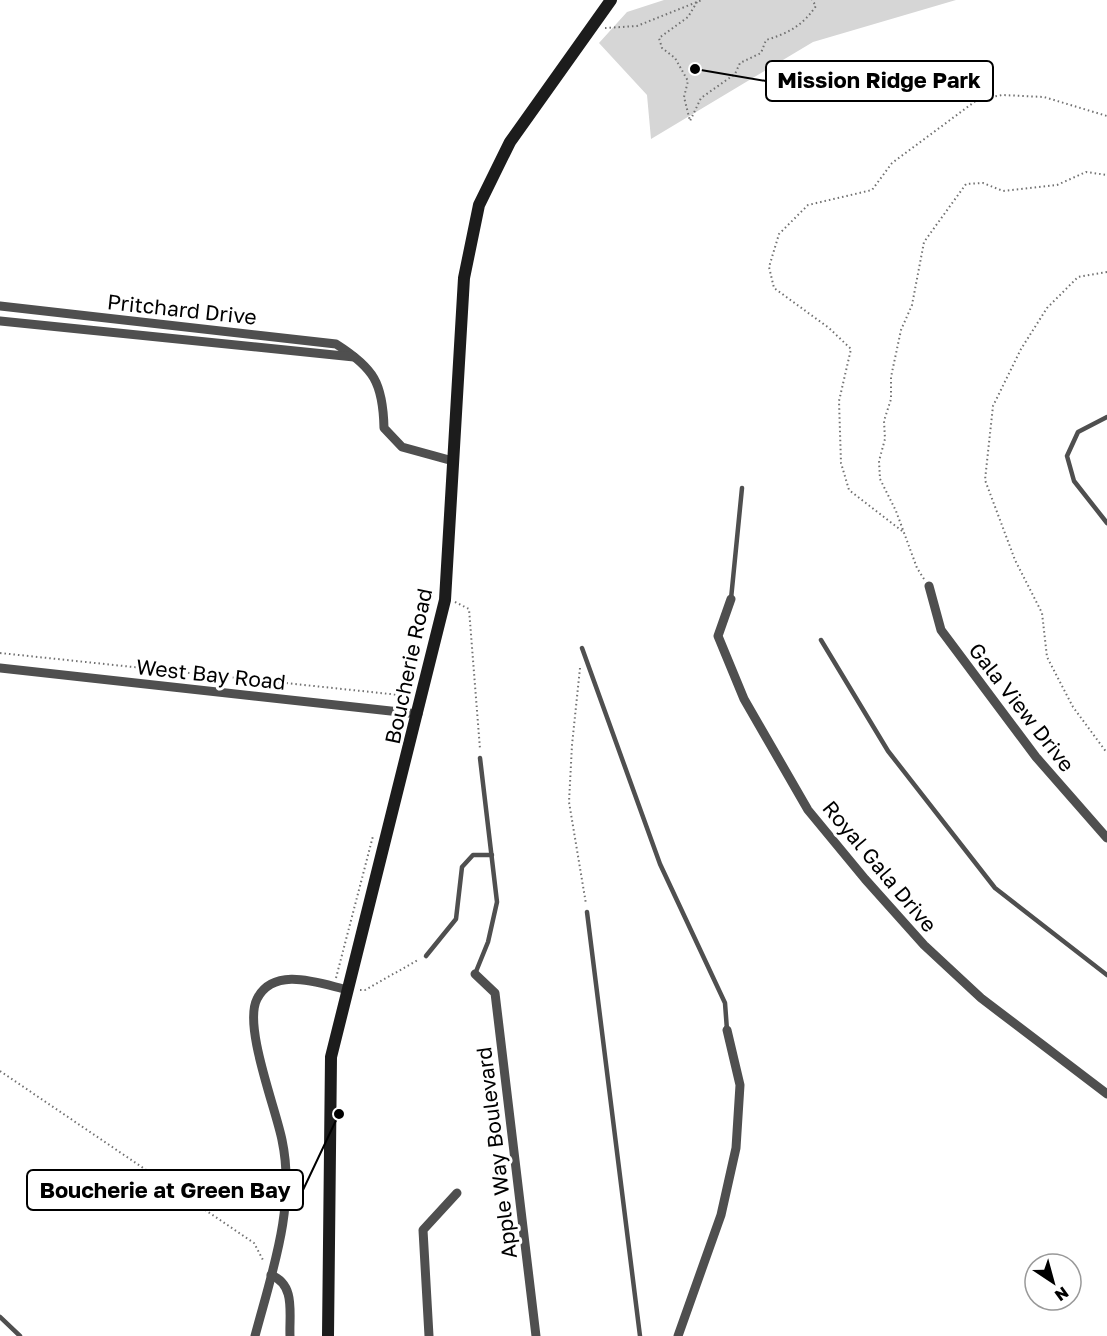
<svg xmlns="http://www.w3.org/2000/svg" width="1107" height="1336" viewBox="0 0 1107 1336" font-family="'Golos Text',sans-serif">
<style>
.green{fill:#d6d6d6}
.lines{fill:none;stroke-linecap:round;stroke-linejoin:round}
.path{stroke:#717171;stroke-width:2;stroke-dasharray:1.5 3;stroke-linecap:butt}
.service{stroke:#4f4f4f;stroke-width:4.5}
.minor{stroke:#4f4f4f;stroke-width:9}
.secondary{stroke:#1c1c1c;stroke-width:12}
.labels{text-anchor:middle;dominant-baseline:central;stroke-width:6;stroke-linejoin:round;paint-order:stroke}
.street-label{font-size:21px;fill:#000;stroke:#fff}
.leader{fill:none;stroke:#000;stroke-width:2}
.callout-dot{fill:#000;stroke:#fff;stroke-width:2}
.callout{fill:#fff;stroke:#000;stroke-width:2}
.callout-label{font-size:22px;text-anchor:middle;font-weight:bold;fill:#000}
</style>
<rect width="100%" height="100%" fill="#fff"/>
<polygon class="green" points="664,0 956,0 813,42 651,139 647,95 599,43 627,12"/>
<g class="lines">
<g class="path">
<path d="M697,2L688,17L659,38L662,48L675,58L688,81L684,97L690,121L701,98L735,74L740,63L761,53L766,40C789,33 803,25 816,6L812,0"/>
<polyline points="605,28 637,26 702,0"/>
<polyline points="1107,272 1078,277 1047,308 1021,349 993,406 985,480 1015,560 1042,613 1047,657 1073,707 1107,753"/>
<polyline points="902,531 849,490 841,463 839,401 851,349 829,328 774,288 769,267 779,234 808,205 872,190 892,163 977,100 1002,95 1044,97 1107,116"/>
<polyline points="924,579 917,568 896,511 880,479 879,461 885,439 884,421 891,399 891,377 901,330 912,305 924,242 966,184 983,183 1003,191 1057,185 1086,172 1107,175"/>
<polyline points="455,602 469,609 480,749"/>
<polyline points="0,653 409,696"/>
<polyline points="580,668 572,745 569,802 586,904"/>
<polyline points="336,978 373,836"/>
<polyline points="360,990 365,990 418,960"/>
<polyline points="0,1071 254,1243 264,1262"/>
</g>
<g class="service">
<polyline points="1107,417 1078,432 1067,456 1074,481 1107,523"/>
<polyline points="731,599 742,488"/>
<polyline points="821,640 888,751 995,888 1107,975"/>
<polyline points="582,648 660,864 725,1003 727,1030"/>
<polyline points="587,912 640,1336"/>
<polyline points="426,956 456,919 462,867 473,855 492,855"/>
<polyline points="475,974 488,942 497,902 480,758"/>
<polyline points="0,1317 20,1336"/>
</g>
<g class="minor">
<path d="M0,306L336,344C374,368 383,383 384,428L402,447L453,461"/>
<polyline points="0,321 354,357"/>
<polyline points="929,586 941,630 1036,757 1107,838"/>
<polyline points="731,599 718,636 744,699 808,810 865,879 924,945 981,998 1107,1094"/>
<polyline points="0,668 418,714"/>
<polyline points="475,974 495,993 536,1336"/>
<path d="M271,1275C296,1285 289,1313 290,1336"/>
<path d="M255,1336C272,1272 296,1206 282,1140C276,1109 243,1026 257,999C274,965 321,984 348,990"/>
<polyline points="429,1336 423,1230 457,1193"/>
<polyline points="678,1336 721,1215 736,1148 740,1085 727,1030"/>
</g>
<polyline class="secondary" points="328,1336 331,1057 445,600 464,278 479,205 510,142 611,0"/>
</g>
<g class="labels">
<g class="street-label">
<text transform="translate(182 309) rotate(6)">Pritchard Drive</text>
<text transform="translate(408 666) rotate(-78)">Boucherie Road</text>
<text transform="translate(211 674) rotate(6)">West Bay Road</text>
<text transform="translate(1022 707) rotate(52)">Gala View Drive</text>
<text transform="translate(880 866) rotate(50)">Royal Gala Drive</text>
<text transform="translate(496 1153) rotate(-97)">Apple Way Boulevard</text>
</g>
</g>
<path class="leader" d="M695 69L766 81M339 1114L303 1190"/>
<g class="callout-dot">
<circle cx="695" cy="69" r="6"/>
<circle cx="339" cy="1114" r="6"/>
</g>
<g class="callout">
<rect x="766" y="61" width="227" height="40" rx="6"/>
<rect x="27" y="1170" width="276" height="40" rx="6"/>
</g>
<g class="callout-label">
<text x="879" y="88">Mission Ridge Park</text>
<text x="165" y="1198">Boucherie at Green Bay</text>
</g>
<g transform="translate(1053 1282) rotate(144)"><circle r="28" fill="#ffffff" stroke="#999999" stroke-width="1.5"/>
<path d="M0-4.5L10 22L0 15L-10 22Z" fill="#000000"/>
<text y="-9" font-size="16" font-weight="bold" text-anchor="middle" fill="#000000">N</text>
</g>
</svg>
